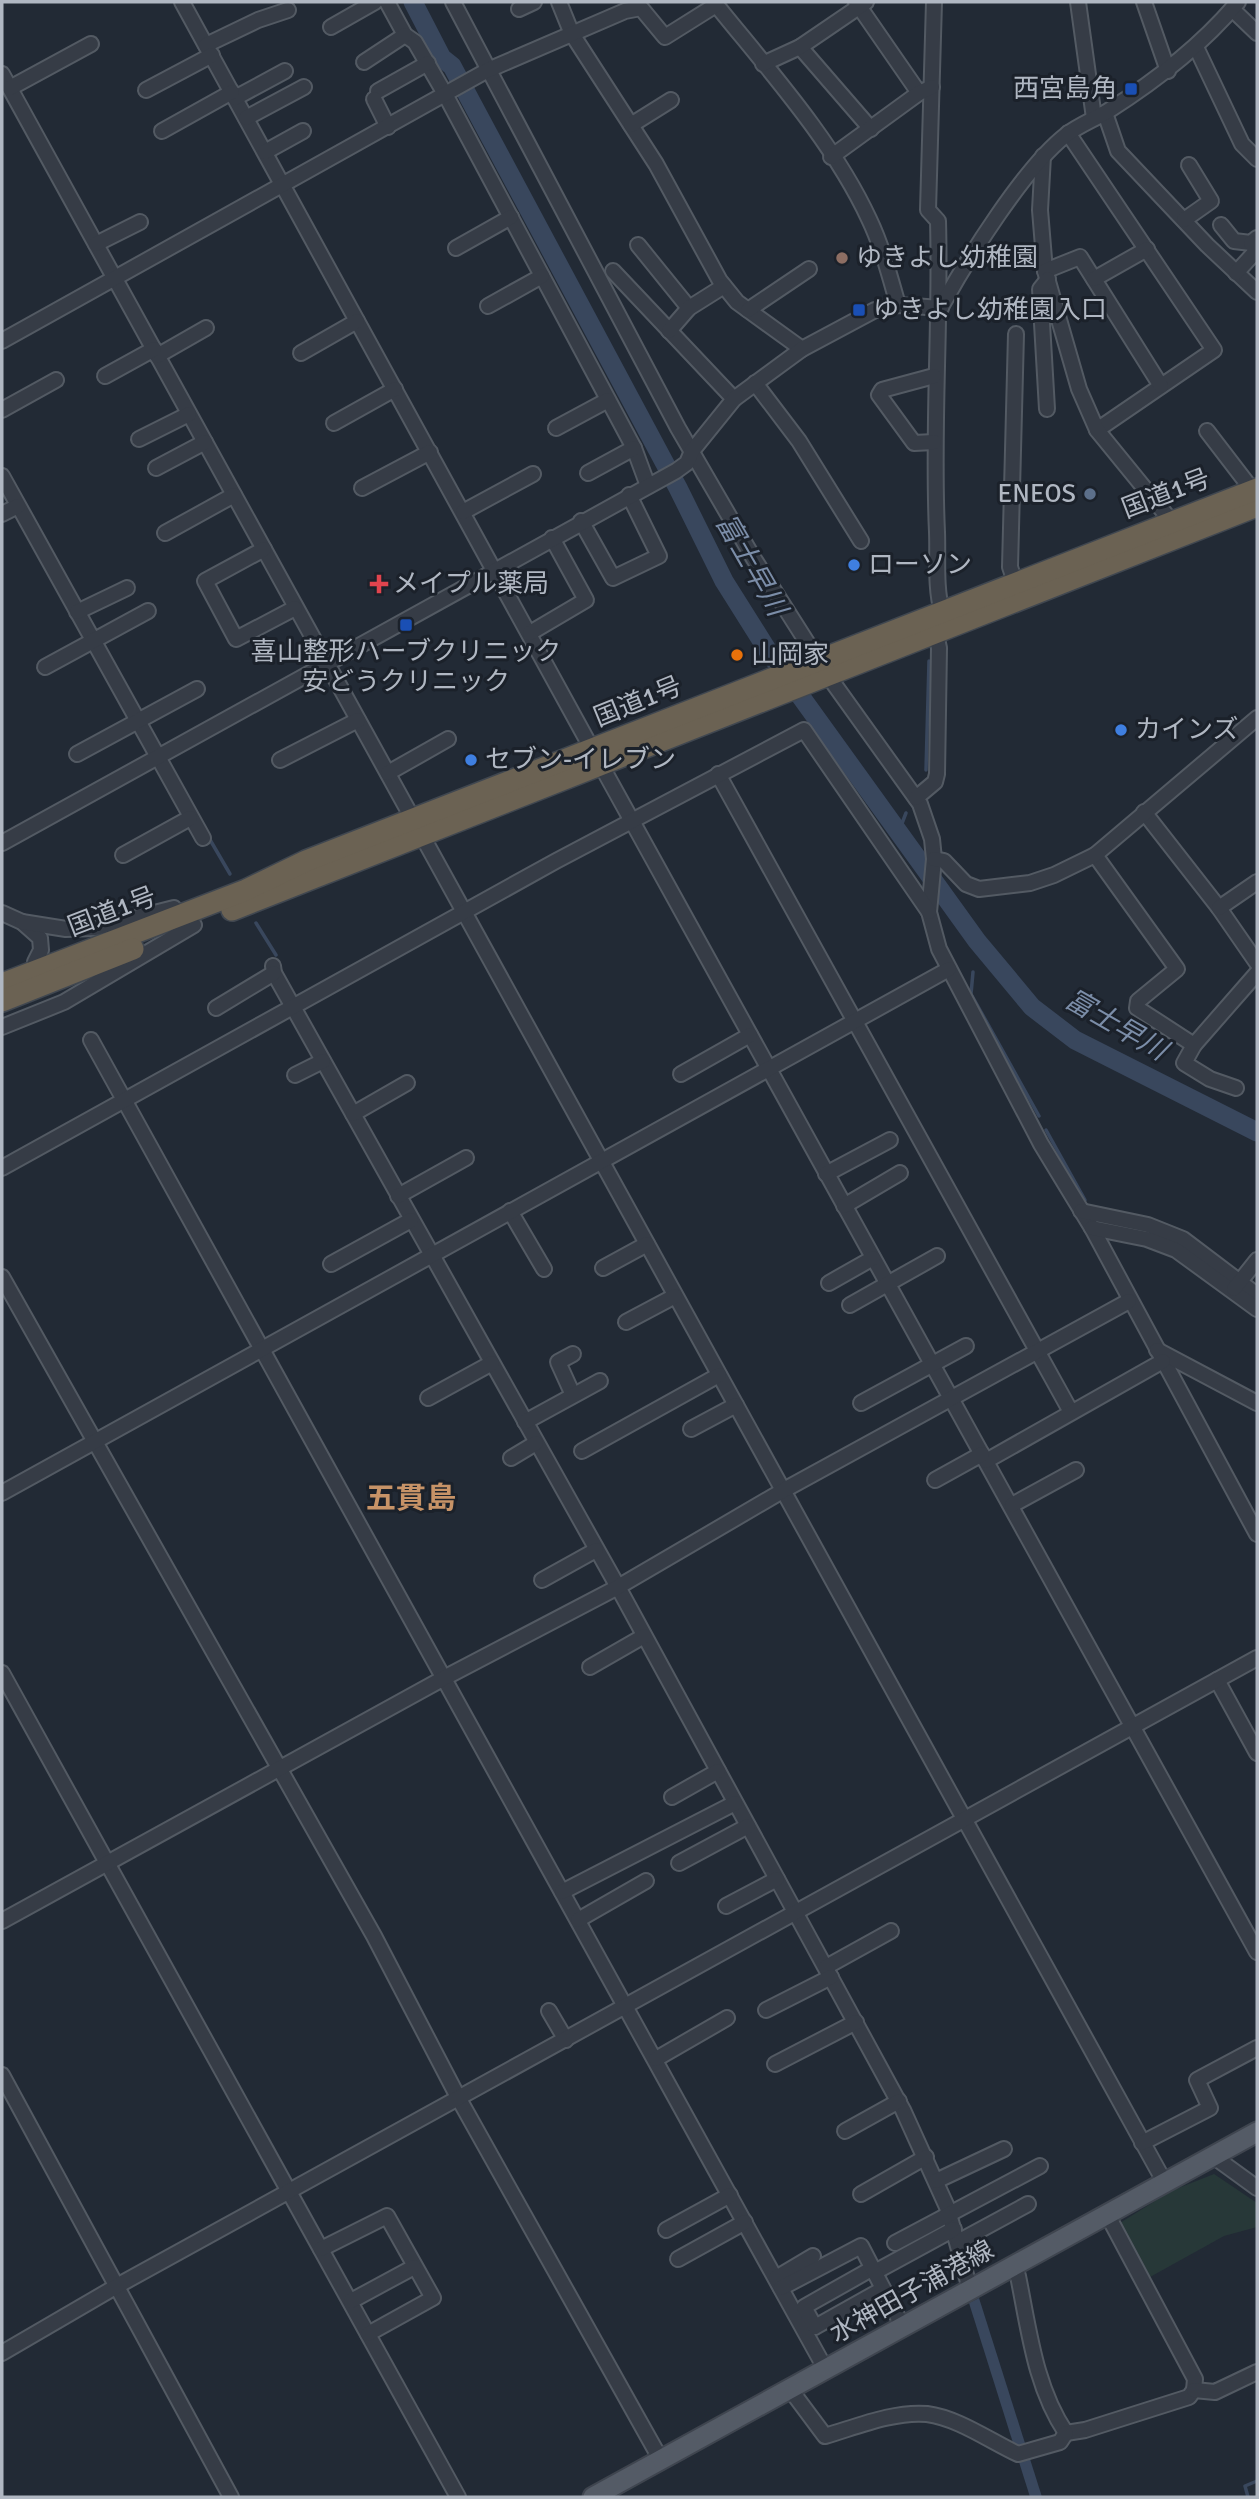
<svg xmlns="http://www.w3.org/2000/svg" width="1259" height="2499" viewBox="0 0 1259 2499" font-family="Signika,'Noto Sans JP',sans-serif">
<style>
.green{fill:#273838}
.water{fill:#39475d}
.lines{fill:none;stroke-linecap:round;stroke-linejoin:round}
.stream{stroke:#39475d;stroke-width:3.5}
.river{stroke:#39475d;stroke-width:19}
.minor-casing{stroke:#535a63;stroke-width:18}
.major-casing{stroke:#3f454f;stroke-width:23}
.highway-casing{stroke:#404750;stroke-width:24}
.minor{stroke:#363c46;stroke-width:14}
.major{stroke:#545b66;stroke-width:19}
.highway{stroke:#6b6253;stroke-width:21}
.transit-dot{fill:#1a4fb4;stroke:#1b212a;stroke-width:2.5}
.education-dot{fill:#8d6e63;stroke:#1b212a;stroke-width:2.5}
.service-dot{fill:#5c6f8a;stroke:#1b212a;stroke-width:2.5}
.shop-dot{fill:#3f7fe0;stroke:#1b212a;stroke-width:2.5}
.health-dot{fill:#e0444e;stroke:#1b212a;stroke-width:2.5}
.food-dot{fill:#e8710a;stroke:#1b212a;stroke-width:2.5}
.labels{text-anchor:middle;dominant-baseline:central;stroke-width:6;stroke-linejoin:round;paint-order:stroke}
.poi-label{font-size:26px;fill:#b0b7c2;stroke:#1b212a;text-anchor:start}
.street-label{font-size:26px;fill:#b0b7c2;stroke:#1b212a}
.water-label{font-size:28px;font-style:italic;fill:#7b8da8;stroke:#1b212a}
.quarter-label{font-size:30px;font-weight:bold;fill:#c79367;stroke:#1b212a}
</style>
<rect width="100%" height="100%" fill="#222a35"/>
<polygon class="green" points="1214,2174 1257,2203 1257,2227 1224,2236 1150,2277 1120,2223 1171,2191"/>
<polygon class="water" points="979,2298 1042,2497 1030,2497 969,2303"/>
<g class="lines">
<g class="stream">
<polyline points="926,770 929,661"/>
<polyline points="899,831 906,813"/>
<polyline points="209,838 230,874"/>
<polyline points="256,923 276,955"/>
<polyline points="973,972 971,994 1039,1116"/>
<polyline points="1046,1130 1085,1200"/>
<polyline points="1248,2497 1245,2486 1257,2481"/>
</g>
<polyline class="river" points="413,2 442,58 452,66 678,488 724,581 768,651 977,941 1032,1007 1075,1040 1257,1132"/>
<defs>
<g id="minor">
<polyline points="182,2 593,751"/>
<polyline points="387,2 405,35 415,42 445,94 634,448 648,486"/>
<polyline points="453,2 678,428 754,559 829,677 920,804 932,839 934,859 929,912 939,949 1041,1144 1092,1228 1257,1534"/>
<polyline points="559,2 572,34 656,164 720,281 737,302 802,349"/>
<path d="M714,2C767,68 833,141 869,219C882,246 890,277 898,305"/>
<polyline points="856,2 919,93"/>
<path d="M934,2L928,210L938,221C941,325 932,428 937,532C938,558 935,587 942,612"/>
<polyline points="1078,2 1094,118"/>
<polyline points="1144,2 1168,71"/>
<polyline points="519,9 534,2"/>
<polyline points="1232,9 1257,33"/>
<polyline points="331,27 375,2"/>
<polyline points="206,45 258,20 288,10"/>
<polyline points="800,47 871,129"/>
<polyline points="1196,47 1242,144 1257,159"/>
<polyline points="364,62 405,35"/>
<polyline points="763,64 800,47 866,2"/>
<polyline points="2,74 1165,2183"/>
<polyline points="10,88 91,44"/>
<polyline points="146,90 212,55"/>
<polyline points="378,91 428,63"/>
<polyline points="235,98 285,71"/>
<polyline points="374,99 388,127"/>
<polyline points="1105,113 1118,151 1207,245 1257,292"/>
<polyline points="246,118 304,87"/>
<polyline points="631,125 671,100"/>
<polyline points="162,131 232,92"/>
<polyline points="1068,133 1214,350 1097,430"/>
<polyline points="265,152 303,131"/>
<polyline points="1043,156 1040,210 1045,271 1079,389 1097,430 1172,522"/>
<polyline points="831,157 919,93 932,87"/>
<polyline points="1184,220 1211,201 1189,165"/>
<polyline points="1221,225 1234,241 1251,243 1257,238"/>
<polyline points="96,244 140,222"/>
<polyline points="638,245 689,308"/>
<polyline points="456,248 511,217"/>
<polyline points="613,271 734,399"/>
<polyline points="1045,271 1080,257 1161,386"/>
<polyline points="1236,273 1257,250 1251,243"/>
<polyline points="1094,279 1147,249"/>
<polyline points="488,306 542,276"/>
<path d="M941,307C968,258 1024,168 1066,135C1079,125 1095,119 1108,111C1157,80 1201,46 1238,2"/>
<polyline points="748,310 809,269"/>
<polyline points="669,331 689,308 724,286"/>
<polyline points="2,341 488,70 625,11 641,8 665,37 716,5"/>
<polyline points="301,353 357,321"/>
<polyline points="157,356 206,328"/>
<polyline points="105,376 154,349"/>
<polyline points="934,376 882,390 879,395 914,443 934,442"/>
<polyline points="755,383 799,441 861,541"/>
<polyline points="1047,409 1040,289 1048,279"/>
<polyline points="2,410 56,380"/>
<polyline points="334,423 395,389"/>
<polyline points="556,428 608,400"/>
<polyline points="1207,431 1253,491"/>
<polyline points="139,439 189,414"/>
<polyline points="156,468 205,442"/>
<polyline points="588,473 634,448"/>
<polyline points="2,476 203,838"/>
<polyline points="362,488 430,452"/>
<polyline points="463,512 533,474"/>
<polyline points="2,514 18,506"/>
<polyline points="581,521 613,578 659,556 629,495"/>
<polyline points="165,533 234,495"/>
<polyline points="264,549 205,581 236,639 295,608"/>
<polyline points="1015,582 1010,567 1016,334"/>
<polyline points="77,612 127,588"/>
<polyline points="530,633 586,600 552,538"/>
<polyline points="45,667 148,611"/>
<polyline points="77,754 197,689"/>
<polyline points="280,760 358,720"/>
<polyline points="601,765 1257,1952"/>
<polyline points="388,773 448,739"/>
<polyline points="718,774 1071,1412"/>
<polyline points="916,798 935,782 937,774 939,648 936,634"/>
<polyline points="1144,812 1219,908 1257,963"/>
<polyline points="2,843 676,471 687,463 692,451 734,399 802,349 875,310 898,305 941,308"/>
<polyline points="123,855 190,818"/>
<polyline points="1095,855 1177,969 1138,1001 1137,1008 1194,1045"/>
<polyline points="934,859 944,861 966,884 979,889 1030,883 1054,875 1095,855 1257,718"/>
<polyline points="1219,908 1257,882"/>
<polyline points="2,913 22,922 40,938 41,950 35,962"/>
<polyline points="22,922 66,929 95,928 174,908"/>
<polyline points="273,966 274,973 618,1587 903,2110 947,2207 970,2289"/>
<polyline points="216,1008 274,973"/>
<polyline points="2,1027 64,1002 194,925"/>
<polyline points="91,1040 826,2370"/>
<polyline points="681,1074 750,1035"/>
<polyline points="295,1075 323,1061"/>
<polyline points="1236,1088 1210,1079 1184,1063 1194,1045 1257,973"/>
<polyline points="353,1114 407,1083"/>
<polyline points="2,1168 556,861 804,730 929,912"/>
<polyline points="826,1174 890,1140"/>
<polyline points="398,1196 466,1158"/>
<polyline points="844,1206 900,1173"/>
<polyline points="510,1211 544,1269"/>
<polyline points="1081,1211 1148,1225 1183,1239 1257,1295"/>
<polyline points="1092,1228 1147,1239 1176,1250 1257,1309"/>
<polyline points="331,1264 411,1220"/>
<polyline points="603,1268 647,1244"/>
<polyline points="2,1277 374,1936 459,2099 661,2460"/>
<polyline points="829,1283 873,1258"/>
<polyline points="1234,1289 1257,1260"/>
<polyline points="850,1305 937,1256"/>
<polyline points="626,1322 675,1296"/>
<polyline points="1157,1350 1257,1403"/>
<polyline points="573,1354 558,1362 573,1395"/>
<polyline points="428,1398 492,1363"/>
<polyline points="861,1403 966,1346"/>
<polyline points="525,1422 600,1381"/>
<polyline points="691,1429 736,1405"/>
<polyline points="582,1451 719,1375"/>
<polyline points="511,1458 536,1443"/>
<polyline points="986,1461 1163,1361"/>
<polyline points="935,1480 982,1454"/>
<polyline points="2,1493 949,969"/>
<polyline points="1012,1505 1076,1470"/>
<polyline points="542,1580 596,1550"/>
<polyline points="590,1667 644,1636"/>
<polyline points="2,1673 458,2497"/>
<polyline points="1217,1680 1257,1753"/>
<polyline points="672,1797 718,1771"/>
<polyline points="679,1863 748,1826"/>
<polyline points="562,1892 735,1803"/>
<polyline points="726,1906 777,1879"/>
<polyline points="578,1920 646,1881"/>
<polyline points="2,1921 444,1678 618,1587 784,1490 1129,1301"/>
<polyline points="826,1967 891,1931"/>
<polyline points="766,2010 831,1977"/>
<polyline points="549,2011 566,2040"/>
<polyline points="656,2059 727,2018"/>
<polyline points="775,2064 856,2022"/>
<polyline points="2,2075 231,2497"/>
<polyline points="845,2131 899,2101"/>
<polyline points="1142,2143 1210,2108 1197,2080 1257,2048"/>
<polyline points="1213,2156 1257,2188"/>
<polyline points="936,2181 1004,2149"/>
<polyline points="861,2194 926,2157"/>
<polyline points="666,2230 730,2195"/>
<polyline points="958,2242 1028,2204"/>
<polyline points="895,2243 1040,2166"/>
<polyline points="321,2249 387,2216 433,2298 368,2334"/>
<polyline points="678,2259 745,2222"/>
<path d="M1012,2267L1018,2276C1029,2330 1035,2387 1066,2433L1085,2430L1189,2397L1194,2390L1195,2379L1107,2214"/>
<polyline points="873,2268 804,2307 815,2327 883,2289"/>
<polyline points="875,2272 954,2229"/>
<polyline points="776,2278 813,2256"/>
<polyline points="781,2288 861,2246 903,2327"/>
<polyline points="351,2301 414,2267"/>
<polyline points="2,2353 117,2286 1257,1658"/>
<path d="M790,2389L825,2436C856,2427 894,2411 927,2414C958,2418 990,2441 1018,2454L1060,2442L1066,2433"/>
<polyline points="1194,2390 1215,2392 1257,2372"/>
</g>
<polyline id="major" points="593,2497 1257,2132"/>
<g id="highway">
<polyline points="232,910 1257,506"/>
<polyline points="2,984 246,890 306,861 1257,489"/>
<polyline points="2,1001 133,949"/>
</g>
</defs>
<use href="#minor" class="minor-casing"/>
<use href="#major" class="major-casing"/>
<use href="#highway" class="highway-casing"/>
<use href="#minor" class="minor"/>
<use href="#major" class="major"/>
<use href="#highway" class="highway"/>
</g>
<g class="transit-dot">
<rect x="1124" y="82" width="14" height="14" rx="3.5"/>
<rect x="852" y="303" width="14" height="14" rx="3.5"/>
<rect x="399" y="618" width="14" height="14" rx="3.5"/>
</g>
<circle class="education-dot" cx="842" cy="258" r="7"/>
<circle class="service-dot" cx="1090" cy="494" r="7"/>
<g class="shop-dot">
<circle cx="854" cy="565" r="7"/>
<circle cx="1121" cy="730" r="7"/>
<circle cx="471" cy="760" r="7"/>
</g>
<path class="health-dot" d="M375.5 573.5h7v7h7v7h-7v7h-7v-7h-7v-7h7z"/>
<circle class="food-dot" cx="737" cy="655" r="7"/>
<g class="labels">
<g class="poi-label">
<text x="1117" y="89" text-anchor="end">西宮島角</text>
<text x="856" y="258">ゆきよし幼稚園</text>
<text x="873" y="310">ゆきよし幼稚園入口</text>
<text x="1076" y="494" text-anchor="end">ENEOS</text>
<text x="868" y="565">ローソン</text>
<text x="393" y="584">メイプル薬局</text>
<text x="406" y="652" text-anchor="middle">喜山整形ハーブクリニック<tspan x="406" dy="30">安どうクリニック</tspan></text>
<text x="751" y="655">山岡家</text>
<text x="1135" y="730">カインズ</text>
<text x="485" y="760">セブン-イレブン</text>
</g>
<g class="street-label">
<text transform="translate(1166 494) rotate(-21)">国道1号</text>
<text transform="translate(638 702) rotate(-22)">国道1号</text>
<text transform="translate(112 912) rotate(-21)">国道1号</text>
<text transform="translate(912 2292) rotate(-29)">水神田子浦港線</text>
</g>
<g class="water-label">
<text transform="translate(751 565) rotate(60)">富士早川</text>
<text transform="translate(1116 1025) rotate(30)">富士早川</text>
</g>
<g class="quarter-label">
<text x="411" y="1498">五貫島</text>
</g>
</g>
<rect width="1259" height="2499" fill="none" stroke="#b0b7c2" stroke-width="7"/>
</svg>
